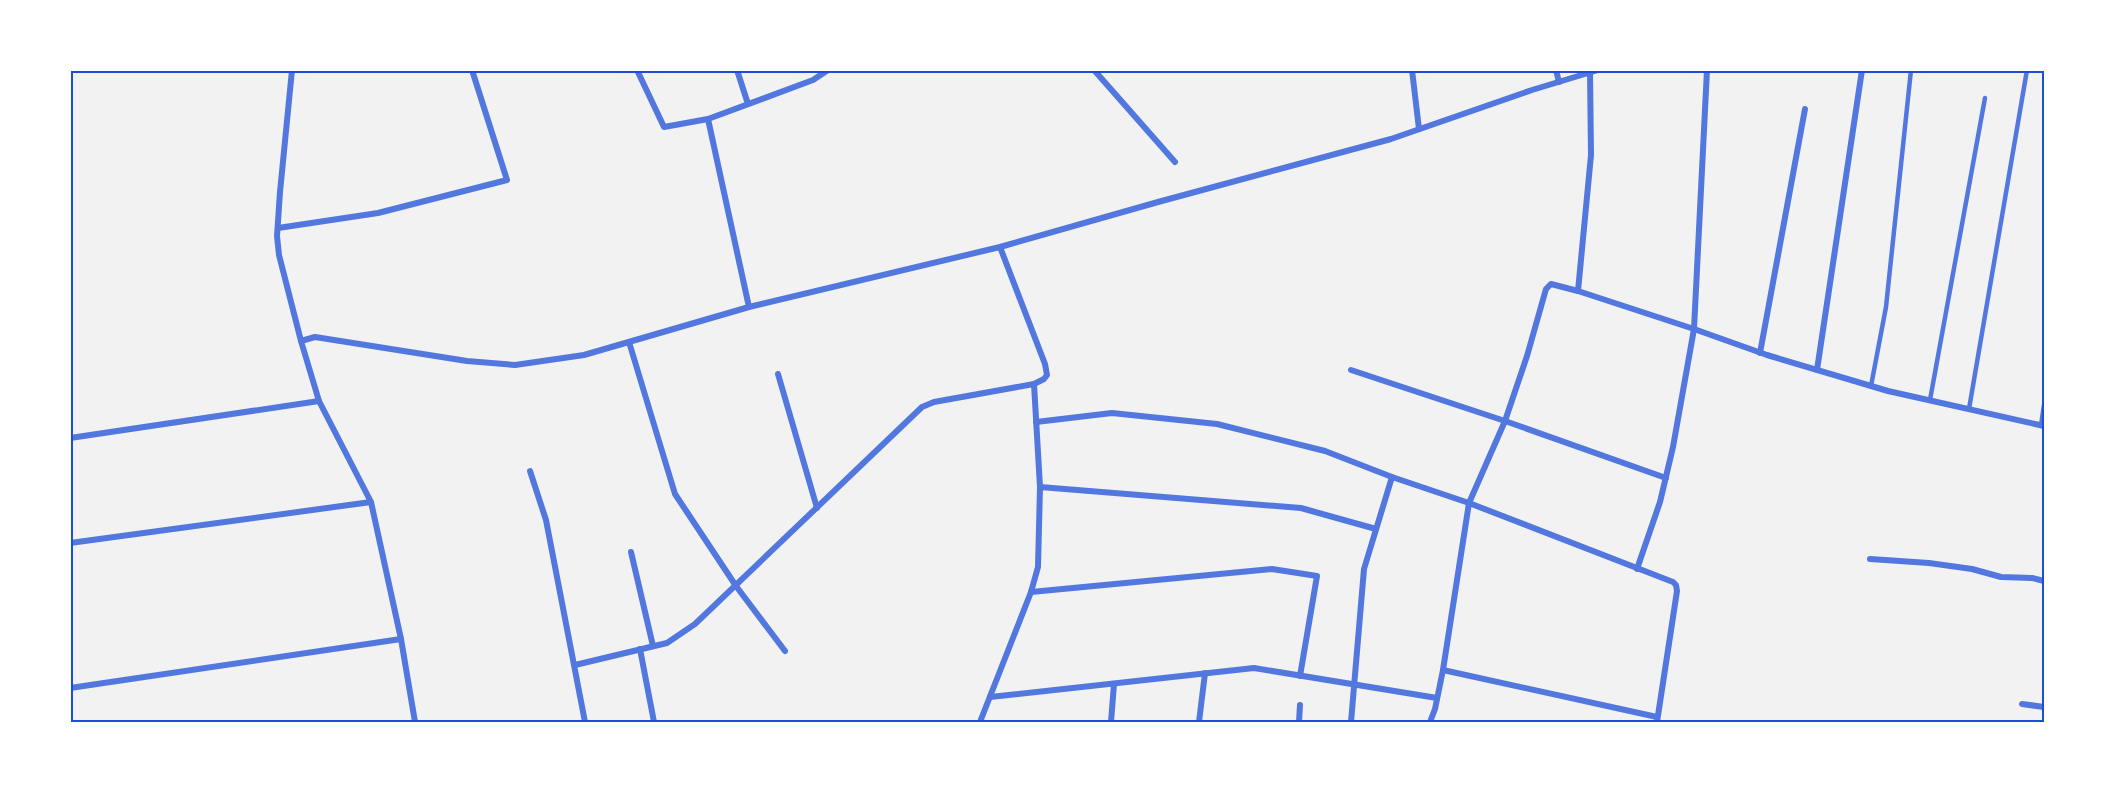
<svg xmlns="http://www.w3.org/2000/svg" width="2115" height="793" viewBox="0 0 2115 793" font-family="'Space Grotesk',sans-serif">
<style>
.lines{fill:none;stroke-linecap:round;stroke-linejoin:round}
.service{stroke:#5277de;stroke-width:4.5}
.minor{stroke:#5277de;stroke-width:6}
.neatline{fill:none;stroke:#1d4ed8;stroke-width:2}
</style>
<rect width="100%" height="100%" fill="#f2f2f2"/>
<g class="lines">
<g class="service">
<polyline points="1871,386 1886,307 1911,70"/>
<polyline points="1930,400 1985,98"/>
<polyline points="1969,409 2027,70"/>
<polyline points="2041,425 2044,405"/>
</g>
<g class="minor">
<polyline points="292,70 280,192 277,236 279,255 301,341 319,401 371,502 401,639 415,722"/>
<polyline points="637,70 664,127 708,119"/>
<polyline points="737,70 748,104"/>
<polyline points="1094,70 1175,162"/>
<polyline points="1412,70 1419,129"/>
<polyline points="1556,70 1559,82"/>
<polyline points="278,228 378,213 507,180 472,70"/>
<polyline points="1578,291 1591,155 1590,72"/>
<polyline points="749,307 708,119 813,80 828,70"/>
<polyline points="301,341 315,337 467,361 515,365 584,355 749,307 1000,247 1158,202 1391,139 1532,90 1598,70"/>
<polyline points="629,342 675,494 736,586 785,651"/>
<polyline points="1760,353 1805,109"/>
<polyline points="1351,370 1505,421 1666,478"/>
<polyline points="1817,370 1862,70"/>
<polyline points="778,374 817,508"/>
<polyline points="1036,422 1112,413 1217,424 1325,451 1392,477 1469,503 1673,582 1676,585 1677,591 1657,722"/>
<polyline points="70,438 319,401"/>
<polyline points="530,471 546,520 585,722"/>
<polyline points="1040,487 1301,508 1376,529"/>
<polyline points="70,543 371,502"/>
<polyline points="631,552 653,646"/>
<polyline points="1870,559 1929,563 1972,569 2001,577 2032,578 2044,581"/>
<polyline points="1637,569 1660,502 1673,447 1694,329 1707,70"/>
<polyline points="1031,592 1272,569 1317,576 1300,676"/>
<polyline points="640,649 654,722"/>
<polyline points="575,665 667,643 695,624 922,407 934,402 1034,384 1044,379 1047,375 1045,364 1000,247"/>
<polyline points="1443,670 1657,717"/>
<polyline points="70,688 401,639"/>
<polyline points="990,697 1254,668 1437,698"/>
<polyline points="2022,704 2044,707"/>
<polyline points="980,722 1031,592 1038,567 1040,487 1034,384"/>
<polyline points="1111,722 1114,684"/>
<polyline points="1199,722 1205,673"/>
<polyline points="1299,722 1300,705"/>
<polyline points="1351,722 1364,569 1392,477"/>
<polyline points="1430,722 1435,709 1443,670 1469,503 1505,421 1527,356 1546,289 1551,284 1578,291 1694,329 1767,355 1888,391 2044,426"/>
</g>
</g>
<rect width="2115" height="793" fill="none" stroke="#ffffff" stroke-width="144"/>
<rect x="72" y="72" width="1971" height="649" class="neatline"/>
</svg>
